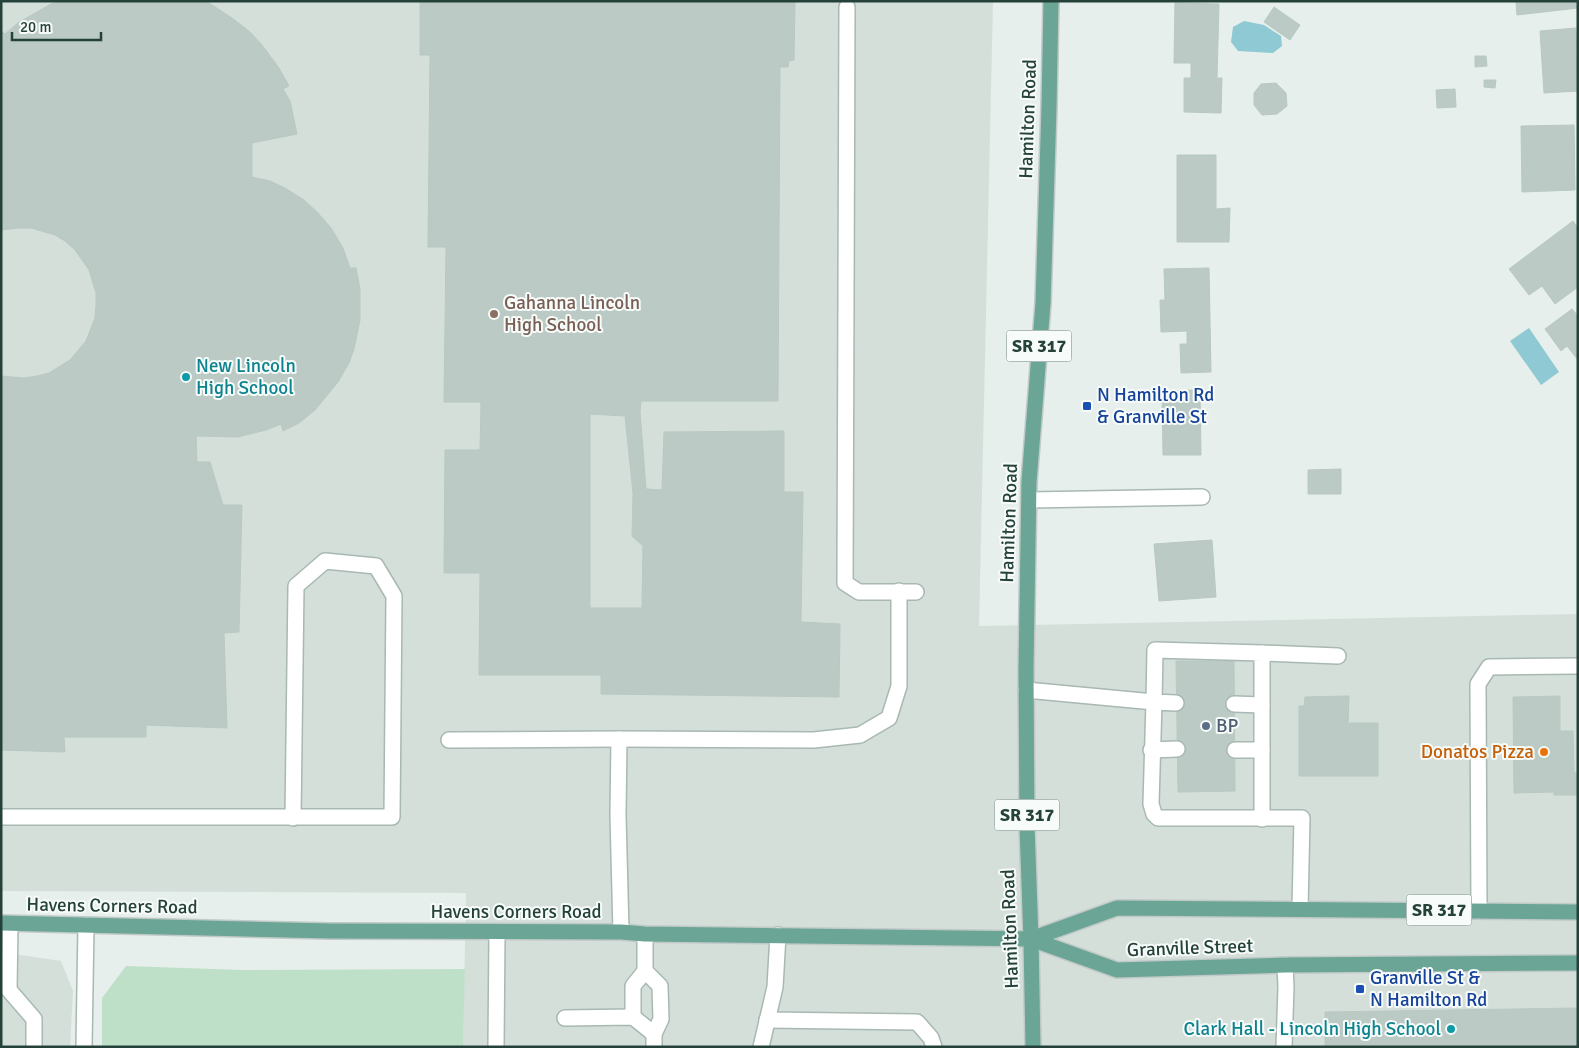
<svg xmlns="http://www.w3.org/2000/svg" width="1579" height="1048" viewBox="0 0 1579 1048" font-family="Signika,sans-serif">
<style>
.built{fill:#d4dfda}
.green{fill:#bfe0c8}
.water{fill:#8ec9d4}
.building{fill:#bbcac4;stroke:#b8c9c2;fill-rule:evenodd}
.lines{fill:none;stroke-linecap:round;stroke-linejoin:round}
.lane-casing{stroke:#a8b8b2;stroke-width:18}
.street-casing{stroke:#a8b8b2;stroke-width:18}
.primary-casing{stroke:#c2cac8;stroke-width:18}
.lane{stroke:#fff;stroke-width:15}
.street{stroke:#fff;stroke-width:15}
.primary{stroke:#6aa596;stroke-width:15}
.education-dot{fill:#8d6e63;stroke:#f7fbf9;stroke-width:2}
.culture-dot{fill:#0f9aa8;stroke:#f7fbf9;stroke-width:2}
.transit-dot{fill:#1a4fb4;stroke:#f7fbf9;stroke-width:2}
.service-dot{fill:#5c6f8a;stroke:#f7fbf9;stroke-width:2}
.food-dot{fill:#e8710a;stroke:#f7fbf9;stroke-width:2}
.labels{text-anchor:middle;dominant-baseline:central;stroke-width:4;stroke-linejoin:round;paint-order:stroke}
.shield{fill:#f7fbf9;stroke:#637a73;stroke-width:1}
.shield-label{font-size:18px;font-weight:bold;fill:#24423a}
.street-label{font-size:19px;fill:#24423a;stroke:#f7fbf9}
.education-label{font-size:19px;fill:#785e54;stroke:#f7fbf9;text-anchor:start}
.culture-label{font-size:19px;fill:#0d838f;stroke:#f7fbf9;text-anchor:start}
.transit-label{font-size:19px;fill:#164399;stroke:#f7fbf9;text-anchor:start}
.service-label{font-size:19px;fill:#4e5e75;stroke:#f7fbf9;text-anchor:start}
.food-label{font-size:19px;fill:#c56008;stroke:#f7fbf9;text-anchor:end}
</style>
<rect width="100%" height="100%" fill="#e6efeb"/>
<g class="built">
<polygon points="1,1 993,1 979,626 1578,614 1578,1008 1325,1012 1325,1047 463,1047 466,893 1,891"/>
<polygon points="1,952 61,961 73,991 70,1047 1,1047"/>
</g>
<polygon class="green" points="126,966 242,970 465,969 463,1047 102,1047 102,998"/>
<g class="water">
<polygon points="1244,21 1264,25 1281,36 1282,46 1273,53 1238,51 1231,42 1233,27"/>
<polygon points="1529,328 1559,372 1541,385 1510,341"/>
</g>
<g class="building">
<polygon points="59,1 206,1 232,18 250,32 262,45 279,68 289,86 283,89 290,101 297,134 252,143 252,177 270,181 285,188 304,200 317,212 331,228 343,248 350,268 356,268 360,289 360,320 354,349 349,363 338,382 315,410 299,423 283,431 281,424 266,430 238,437 196,436 197,462 210,462 223,505 242,505 239,632 224,633 227,728 146,725 146,737 64,737 65,752 1,750 1,376 24,378 37,376 49,373 70,360 86,341 95,318 96,306 96,293 89,270 75,250 65,241 55,235 31,228 18,228 1,230 1,31 5,34 18,23 49,5"/>
<path d="M420,1H795L794,60L789,61L788,67H780L778,401H641L640,412L646,489L662,490L664,432L784,431V492H803L801,622L840,624L839,697L601,694V675H479L480,573H444L445,450H480L481,402H444L446,247H428L430,55H420ZM590,414L625,416L633,493L632,536L643,546L642,608H590Z"/>
<polygon points="1516,1 1578,1 1578,8 1517,15"/>
<polygon points="1175,3 1219,4 1217,78 1222,78 1221,113 1184,112 1184,78 1191,78 1191,63 1174,63"/>
<polygon points="1274,7 1300,25 1290,40 1264,22"/>
<polygon points="1576,28 1578,91 1544,93 1540,31"/>
<polygon points="1475,56 1486,56 1487,66 1475,67"/>
<polygon points="1484,80 1496,80 1495,88 1484,87"/>
<polygon points="1276,83 1286,93 1287,106 1277,114 1262,115 1254,105 1254,93 1261,84"/>
<polygon points="1455,89 1456,107 1437,108 1436,90"/>
<polygon points="1574,125 1575,190 1522,192 1521,126"/>
<polygon points="1177,155 1216,155 1216,209 1230,208 1229,242 1177,242"/>
<polygon points="1573,221 1578,228 1578,287 1555,304 1542,286 1529,295 1509,269"/>
<polygon points="1209,268 1211,372 1181,373 1180,344 1187,344 1187,331 1161,332 1160,300 1165,300 1164,269"/>
<polygon points="1572,309 1578,316 1578,360 1567,346 1561,351 1545,329"/>
<polygon points="1200,390 1201,455 1163,455 1162,391"/>
<polygon points="1341,469 1341,494 1308,494 1308,470"/>
<polygon points="1212,540 1216,597 1159,601 1154,544"/>
<polygon points="1176,661 1234,661 1235,791 1178,792"/>
<polygon points="1349,696 1348,723 1378,723 1378,776 1299,776 1299,706 1304,706 1305,697"/>
<polygon points="1560,696 1560,731 1573,731 1574,773 1577,773 1577,795 1554,795 1554,792 1514,793 1513,697"/>
<polygon points="1578,1008 1578,1047 1325,1047 1325,1012"/>
</g>
<g class="lines">
<defs>
<g id="lane">
<polyline points="847,7 845,583 859,592 916,592"/>
<polyline points="1029,500 1202,497"/>
<polyline points="1262,653 1338,656"/>
<polyline points="1026,690 1154,702 1151,804 1154,814 1158,818 1302,818 1300,909"/>
<polyline points="1176,703 1154,702 1155,650 1262,653 1262,819"/>
<polyline points="1234,704 1262,705"/>
<polyline points="619,739 618,815 621,932"/>
<polyline points="449,740 619,739 814,740 860,735 889,718 899,686 899,591"/>
<polyline points="1151,750 1177,749"/>
<polyline points="1235,750 1262,750"/>
<polyline points="1,817 392,817 394,596 376,566 325,561 296,586 293,818"/>
<polyline points="1479,911 1478,684 1489,667 1578,666"/>
<polyline points="10,924 9,990 34,1019 34,1047"/>
<polyline points="645,971 660,986 661,1019 654,1034 654,1047"/>
<polyline points="633,1017 633,986 645,971 645,934"/>
<polyline points="565,1018 633,1017 654,1034"/>
<polyline points="767,1020 917,1022 931,1038 934,1047"/>
<polyline points="496,1047 497,932"/>
<polyline points="761,1047 775,987 778,935"/>
<polyline points="1284,1047 1286,987 1285,965"/>
</g>
<polyline id="street" points="84,1047 86,925"/>
<g id="primary">
<polyline points="1,923 330,931 621,932 645,934 1031,939 1117,970 1285,965 1578,963"/>
<polyline points="1031,939 1117,908 1578,912"/>
<polyline points="1033,1047 1031,939 1027,826 1026,669 1029,482 1043,303 1049,107 1051,1"/>
</g>
</defs>
<use href="#lane" class="lane-casing"/>
<use href="#street" class="street-casing"/>
<use href="#primary" class="primary-casing"/>
<use href="#lane" class="lane"/>
<use href="#street" class="street"/>
<use href="#primary" class="primary"/>
</g>
<circle class="education-dot" cx="494" cy="314" r="5"/>
<g class="culture-dot">
<circle cx="186" cy="377" r="5"/>
<circle cx="1451" cy="1029" r="5"/>
</g>
<g class="transit-dot">
<rect x="1082" y="401" width="10" height="10" rx="2.5"/>
<rect x="1355" y="984" width="10" height="10" rx="2.5"/>
</g>
<circle class="service-dot" cx="1206" cy="726" r="5"/>
<circle class="food-dot" cx="1544" cy="752" r="5"/>
<g class="labels">
<g class="shield">
<rect x="1006.5" y="330.5" width="65" height="31" rx="4"/>
<rect x="994.5" y="799.5" width="65" height="31" rx="4"/>
<rect x="1406.5" y="894.5" width="65" height="31" rx="4"/>
</g>
<g class="shield-label">
<text x="1039" y="346">SR 317</text>
<text x="1027" y="815">SR 317</text>
<text x="1439" y="910">SR 317</text>
</g>
<g class="street-label">
<text transform="translate(1028 119) rotate(-88)">Hamilton Road</text>
<text transform="translate(1009 523) rotate(-88)">Hamilton Road</text>
<text transform="translate(112 906) rotate(1)">Havens Corners Road</text>
<text x="516" y="912">Havens Corners Road</text>
<text transform="translate(1010 929) rotate(-92)">Hamilton Road</text>
<text transform="translate(1190 948) rotate(-2)">Granville Street</text>
</g>
<g class="education-label">
<text x="504" y="303">Gahanna Lincoln<tspan x="504" dy="22">High School</tspan></text>
</g>
<g class="culture-label">
<text x="196" y="366">New Lincoln<tspan x="196" dy="22">High School</tspan></text>
<text x="1441" y="1029" text-anchor="end">Clark Hall - Lincoln High School</text>
</g>
<g class="transit-label">
<text x="1097" y="395">N Hamilton Rd<tspan x="1097" dy="22">&amp; Granville St</tspan></text>
<text x="1370" y="978">Granville St &amp;<tspan x="1370" dy="22">N Hamilton Rd</tspan></text>
</g>
<g class="service-label">
<text x="1216" y="726">BP</text>
</g>
<g class="food-label">
<text x="1534" y="752">Donatos Pizza</text>
</g>
</g>
<rect width="1579" height="1048" fill="none" stroke="#24423a" stroke-width="5"/>
<path d="M12 32v8h89v-8" fill="none" stroke="#24423a" stroke-width="2.5"/>
<text x="20" y="32" font-size="15" fill="#24423a" stroke="#f7fbf9" stroke-width="4" paint-order="stroke">20 m</text>
</svg>
